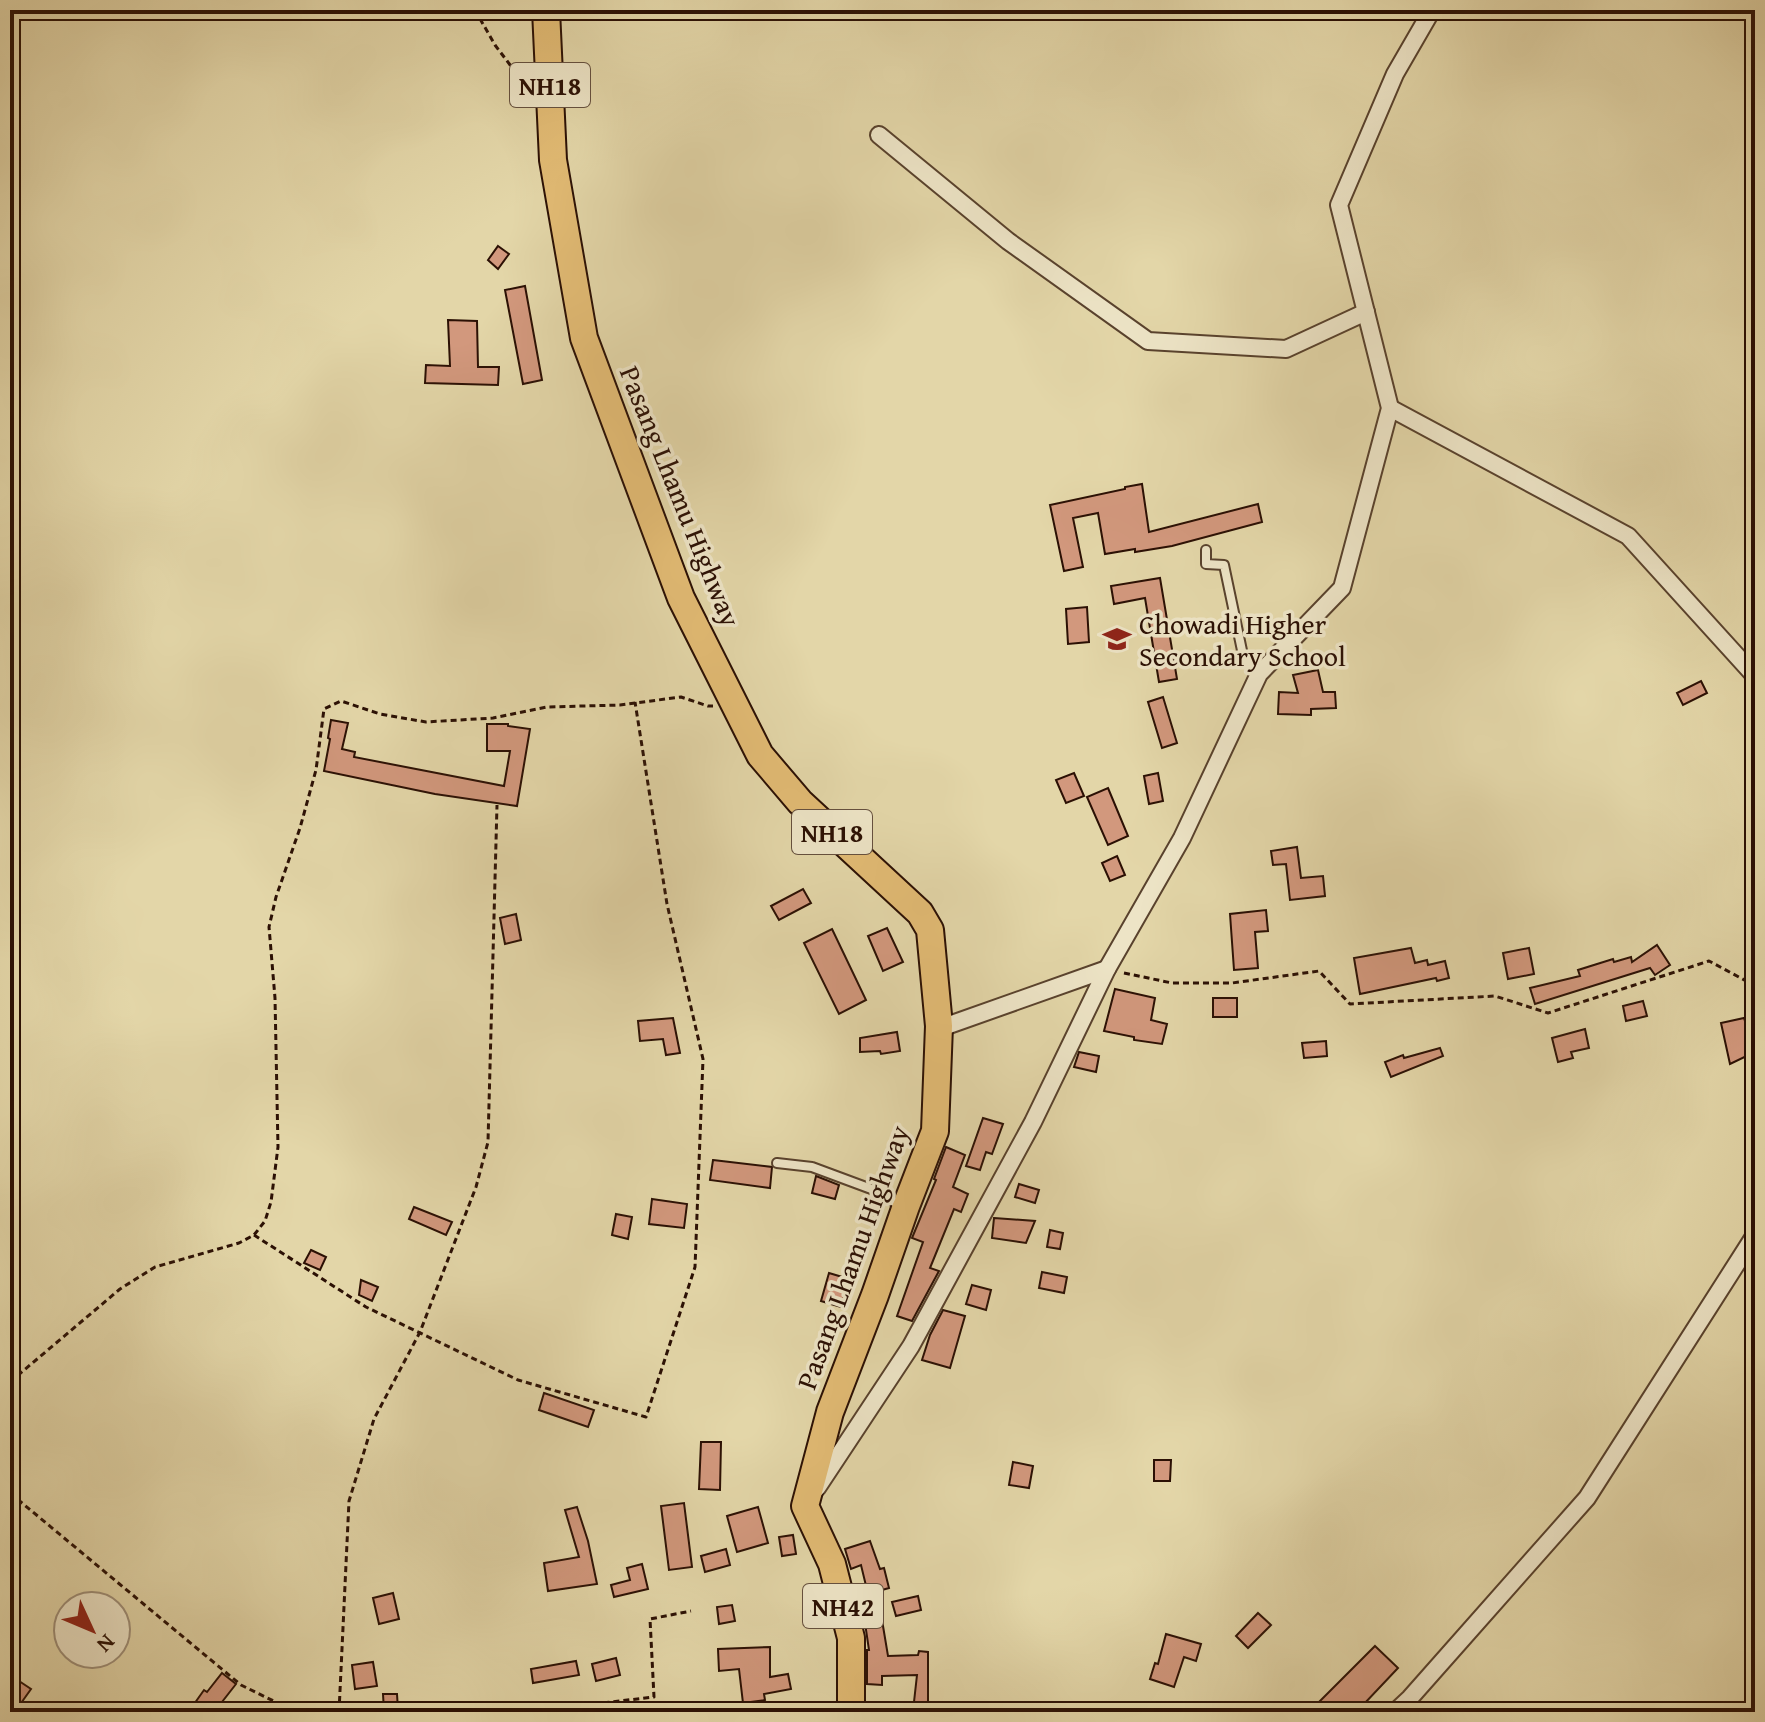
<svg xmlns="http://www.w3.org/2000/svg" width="1765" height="1722" viewBox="0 0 1765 1722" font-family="'Gentium Book Plus',serif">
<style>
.building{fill:#d2987d;stroke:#2b1004;stroke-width:2}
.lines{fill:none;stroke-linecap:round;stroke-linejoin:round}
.lane-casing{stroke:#59422d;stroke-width:12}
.street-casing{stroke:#59422d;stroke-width:20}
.primary-casing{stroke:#2b1004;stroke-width:30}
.path{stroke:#2b1004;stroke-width:3;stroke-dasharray:6 4;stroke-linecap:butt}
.lane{stroke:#ede4c6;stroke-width:8}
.street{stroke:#ede4c6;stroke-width:16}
.primary{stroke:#e2bb74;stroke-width:26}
.labels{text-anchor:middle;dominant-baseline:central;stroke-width:7;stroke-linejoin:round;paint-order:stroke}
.shield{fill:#ede4c6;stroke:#65503e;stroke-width:2}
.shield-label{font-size:26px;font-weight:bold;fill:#2b1004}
.street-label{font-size:28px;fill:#2b1004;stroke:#ede4c6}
.poi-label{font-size:28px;fill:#2b1004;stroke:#ede4c6;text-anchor:start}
</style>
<rect width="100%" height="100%" fill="#e3d6a8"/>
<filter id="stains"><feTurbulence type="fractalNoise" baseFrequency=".0025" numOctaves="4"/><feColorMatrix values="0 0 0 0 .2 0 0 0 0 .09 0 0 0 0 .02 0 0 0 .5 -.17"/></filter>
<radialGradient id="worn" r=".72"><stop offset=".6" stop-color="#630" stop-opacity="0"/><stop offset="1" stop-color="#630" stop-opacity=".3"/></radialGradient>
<g class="building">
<polygon points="498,246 509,254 498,269 488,260"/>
<polygon points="525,286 542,380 523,384 505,290"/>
<polygon points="448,320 477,321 478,367 499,367 498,385 425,383 426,365 450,366"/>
<polygon points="1142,484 1149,532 1258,504 1262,522 1172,546 1135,552 1135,549 1105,554 1098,513 1073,518 1083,567 1064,571 1050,505 1125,489 1125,487"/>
<polygon points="1160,578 1177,679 1159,682 1145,598 1114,604 1111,586"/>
<polygon points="1087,607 1089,642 1068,644 1066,609"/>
<polygon points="1318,670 1323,692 1335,692 1336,708 1311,709 1311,715 1278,714 1279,692 1298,693 1293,675"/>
<polygon points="1701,681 1707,693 1683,705 1677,693"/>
<polygon points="1163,697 1177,743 1162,748 1148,702"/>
<polygon points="331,720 348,723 342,749 355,752 354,757 504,786 510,751 487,751 487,724 508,724 508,726 530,729 517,806 435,794 324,771 330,739 328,738"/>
<polygon points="1074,773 1084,796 1066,803 1056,780"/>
<polygon points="1158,773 1163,801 1149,804 1144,776"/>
<polygon points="1108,788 1128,836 1108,845 1087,797"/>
<polygon points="1297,847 1301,878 1323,876 1325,896 1290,900 1286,864 1273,865 1271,851"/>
<polygon points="1117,856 1125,875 1110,881 1102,863"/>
<polygon points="803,889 811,903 779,920 771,906"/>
<polygon points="1266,910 1268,931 1255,932 1258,968 1234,970 1230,914"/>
<polygon points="516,914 521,940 505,944 500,918"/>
<polygon points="887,928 903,962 883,971 868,936"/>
<polygon points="832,929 866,1000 839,1014 804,943"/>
<polygon points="1657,945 1670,965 1655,975 1650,968 1535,1004 1530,988 1580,976 1578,970 1613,959 1614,962 1631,957 1632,962"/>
<polygon points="1411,948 1415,963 1427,960 1428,965 1445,961 1449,978 1437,981 1436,978 1360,994 1354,958"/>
<polygon points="1529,948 1534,974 1508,979 1503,953"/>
<polygon points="1115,989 1155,998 1151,1020 1167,1024 1162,1044 1134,1040 1134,1037 1104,1031"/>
<rect x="1213" y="998" width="24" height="19"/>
<polygon points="1643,1001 1647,1016 1626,1021 1623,1006"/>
<polygon points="673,1018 680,1053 666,1055 663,1039 640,1041 638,1021"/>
<polygon points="1744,1018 1755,1052 1730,1064 1721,1023"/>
<polygon points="1585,1029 1589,1048 1571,1052 1573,1058 1558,1062 1552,1038"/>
<polygon points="897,1032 900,1051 881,1054 880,1051 860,1052 860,1038"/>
<polygon points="1326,1041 1327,1056 1304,1058 1302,1043"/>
<polygon points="1440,1048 1443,1056 1391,1077 1385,1062 1403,1055 1404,1058"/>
<polygon points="1079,1052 1099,1056 1096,1072 1074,1067"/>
<polygon points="983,1118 1003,1124 992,1154 986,1152 980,1170 966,1166"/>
<polygon points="946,1147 965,1155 953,1187 968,1194 961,1212 954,1209 930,1268 939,1271 912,1321 897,1316 923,1242 912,1238 936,1180 934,1179"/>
<polygon points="713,1160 772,1167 770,1188 710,1180"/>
<polygon points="816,1176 839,1185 835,1199 812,1193"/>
<polygon points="1019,1184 1039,1190 1035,1203 1015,1197"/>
<polygon points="652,1199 687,1204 684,1228 649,1224"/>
<polygon points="414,1207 452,1222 446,1235 409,1219"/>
<polygon points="616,1214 632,1217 628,1239 612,1235"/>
<polygon points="994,1218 1035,1221 1026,1243 992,1238"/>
<polygon points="1050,1230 1063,1233 1060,1249 1047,1247"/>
<polygon points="311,1250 326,1257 320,1270 304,1263"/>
<polygon points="1042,1272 1067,1277 1064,1293 1039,1288"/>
<polygon points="829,1273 849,1279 841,1307 821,1301"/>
<polygon points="361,1280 378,1287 372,1301 359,1295"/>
<polygon points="972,1285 991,1290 986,1310 966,1304"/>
<polygon points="943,1310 965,1316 950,1368 922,1360 930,1335"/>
<polygon points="544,1393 594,1410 588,1427 539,1410"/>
<polygon points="701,1442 721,1442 720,1490 699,1489"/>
<polygon points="1154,1460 1171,1460 1170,1481 1154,1481"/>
<polygon points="1013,1462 1033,1466 1029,1488 1009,1485"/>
<polygon points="684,1503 692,1567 669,1570 661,1506"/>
<polygon points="577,1507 588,1541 597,1584 548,1591 544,1563 579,1557 565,1510"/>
<polygon points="758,1507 768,1543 737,1552 727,1516"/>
<polygon points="793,1535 796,1554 782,1556 779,1537"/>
<polygon points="870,1541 880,1569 884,1568 889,1588 868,1594 861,1565 851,1569 845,1549"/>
<polygon points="726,1549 730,1565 705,1572 701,1556"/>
<polygon points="642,1564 648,1589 614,1597 611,1585 630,1580 627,1568"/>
<polygon points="393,1593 399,1619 379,1624 373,1598"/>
<polygon points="918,1596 921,1610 896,1616 892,1602"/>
<polygon points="732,1605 735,1621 719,1624 717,1607"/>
<polygon points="1258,1613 1271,1625 1248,1648 1236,1636"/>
<polygon points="882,1620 888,1656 918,1655 919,1651 928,1652 928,1703 914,1702 917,1675 882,1676 882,1685 867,1684 867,1650 869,1650 865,1623"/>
<polygon points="1166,1634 1201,1644 1196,1661 1184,1657 1174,1687 1150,1679 1155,1663 1158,1664"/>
<polygon points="1375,1646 1398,1668 1364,1704 1354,1712 1309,1712"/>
<polygon points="770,1647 770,1677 788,1674 791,1689 764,1694 765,1700 743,1703 739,1669 719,1671 718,1649"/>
<polygon points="616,1658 620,1675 596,1681 592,1664"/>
<polygon points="576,1661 579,1675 533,1683 531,1669"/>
<polygon points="373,1662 377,1686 355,1689 352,1665"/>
<polygon points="222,1673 236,1684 222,1702 235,1712 199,1712 192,1707 204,1690 207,1692"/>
<polygon points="10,1675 31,1689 19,1706 10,1700"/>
<polygon points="383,1694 397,1694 398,1710 384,1711"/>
</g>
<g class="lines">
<defs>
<g id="lane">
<polyline points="1206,550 1206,564 1224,565 1244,660 1259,674"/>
<polyline points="777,1163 812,1167 874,1190 901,1206"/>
</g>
<g id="street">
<polyline points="879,135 1008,241 1148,341 1286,349 1366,312"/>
<polyline points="1390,408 1628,536 1755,676"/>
<polyline points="939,1026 949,1025 1107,969"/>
<polyline points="817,1488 911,1346 1033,1122 1107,969 1182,838 1259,674 1342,588 1390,408 1339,205 1395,74 1432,10"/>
<polyline points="1395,1712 1410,1698 1587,1498 1755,1235"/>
</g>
<polyline id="primary" points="546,10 553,160 584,338 681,598 760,755 800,802 920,913 930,930 939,1026 935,1131 906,1206 875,1295 830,1412 805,1506 832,1564 851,1638 851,1712"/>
</defs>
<use href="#lane" class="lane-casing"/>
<use href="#street" class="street-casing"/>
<use href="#primary" class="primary-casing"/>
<g class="path">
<polyline points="475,10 495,45 529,90"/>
<polyline points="1124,973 1172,983 1232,983 1319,971 1350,1004 1495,996 1548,1013 1709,961 1750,983 1755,995"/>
<polyline points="254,1235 366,1307 518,1380 646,1417 695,1267 703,1059 667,904 635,702"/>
<polyline points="10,1382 120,1289 155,1267 239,1243 254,1235 265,1221 271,1202 278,1147 275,998 269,927 276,897 300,828 316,770 324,709 341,701 380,714 426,722 493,718 547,707 620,705 681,697 708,706 713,706"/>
<polyline points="10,1493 241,1685 296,1712"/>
<polyline points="339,1712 349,1501 374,1419 420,1332 476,1187 488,1142 497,805"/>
<polyline points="524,1712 654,1697 650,1619 691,1611"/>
</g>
<use href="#lane" class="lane"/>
<use href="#street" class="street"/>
<use href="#primary" class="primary"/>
</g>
<defs>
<symbol id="school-bare" viewBox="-9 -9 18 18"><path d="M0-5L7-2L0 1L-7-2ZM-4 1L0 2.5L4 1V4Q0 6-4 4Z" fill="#8f2418" stroke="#ede4c6" stroke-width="2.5" paint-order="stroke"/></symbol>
</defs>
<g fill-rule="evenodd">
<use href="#school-bare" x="1097" y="619" width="40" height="40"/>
</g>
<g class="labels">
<g class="shield">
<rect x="510" y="63" width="80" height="44" rx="6"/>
<rect x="792" y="810" width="80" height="44" rx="6"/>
<rect x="803" y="1584" width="80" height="44" rx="6"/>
</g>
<g class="shield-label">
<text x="550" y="85">NH18</text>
<text x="832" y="832">NH18</text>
<text x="843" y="1606">NH42</text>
</g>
<g class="street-label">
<text transform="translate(681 496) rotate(68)">Pasang Lhamu Highway</text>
<text transform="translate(852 1257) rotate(-70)">Pasang Lhamu Highway</text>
</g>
<g class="poi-label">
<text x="1139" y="623">Chowadi Higher<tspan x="1139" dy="32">Secondary School</tspan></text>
</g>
</g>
<rect width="1765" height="1722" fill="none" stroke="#e3d6a8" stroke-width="40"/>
<rect x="12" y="12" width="1741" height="1698" fill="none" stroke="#2b1004" stroke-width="4"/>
<rect x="20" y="20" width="1725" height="1682" fill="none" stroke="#2b1004" stroke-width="2"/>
<g transform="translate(92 1630) rotate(134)"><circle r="38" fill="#ede4c6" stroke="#9f8f78" stroke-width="2"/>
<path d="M0-6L14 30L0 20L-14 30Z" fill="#8f2418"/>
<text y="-12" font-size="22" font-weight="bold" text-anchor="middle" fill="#2b1004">N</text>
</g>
<rect width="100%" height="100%" filter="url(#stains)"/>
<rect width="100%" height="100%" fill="url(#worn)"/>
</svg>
